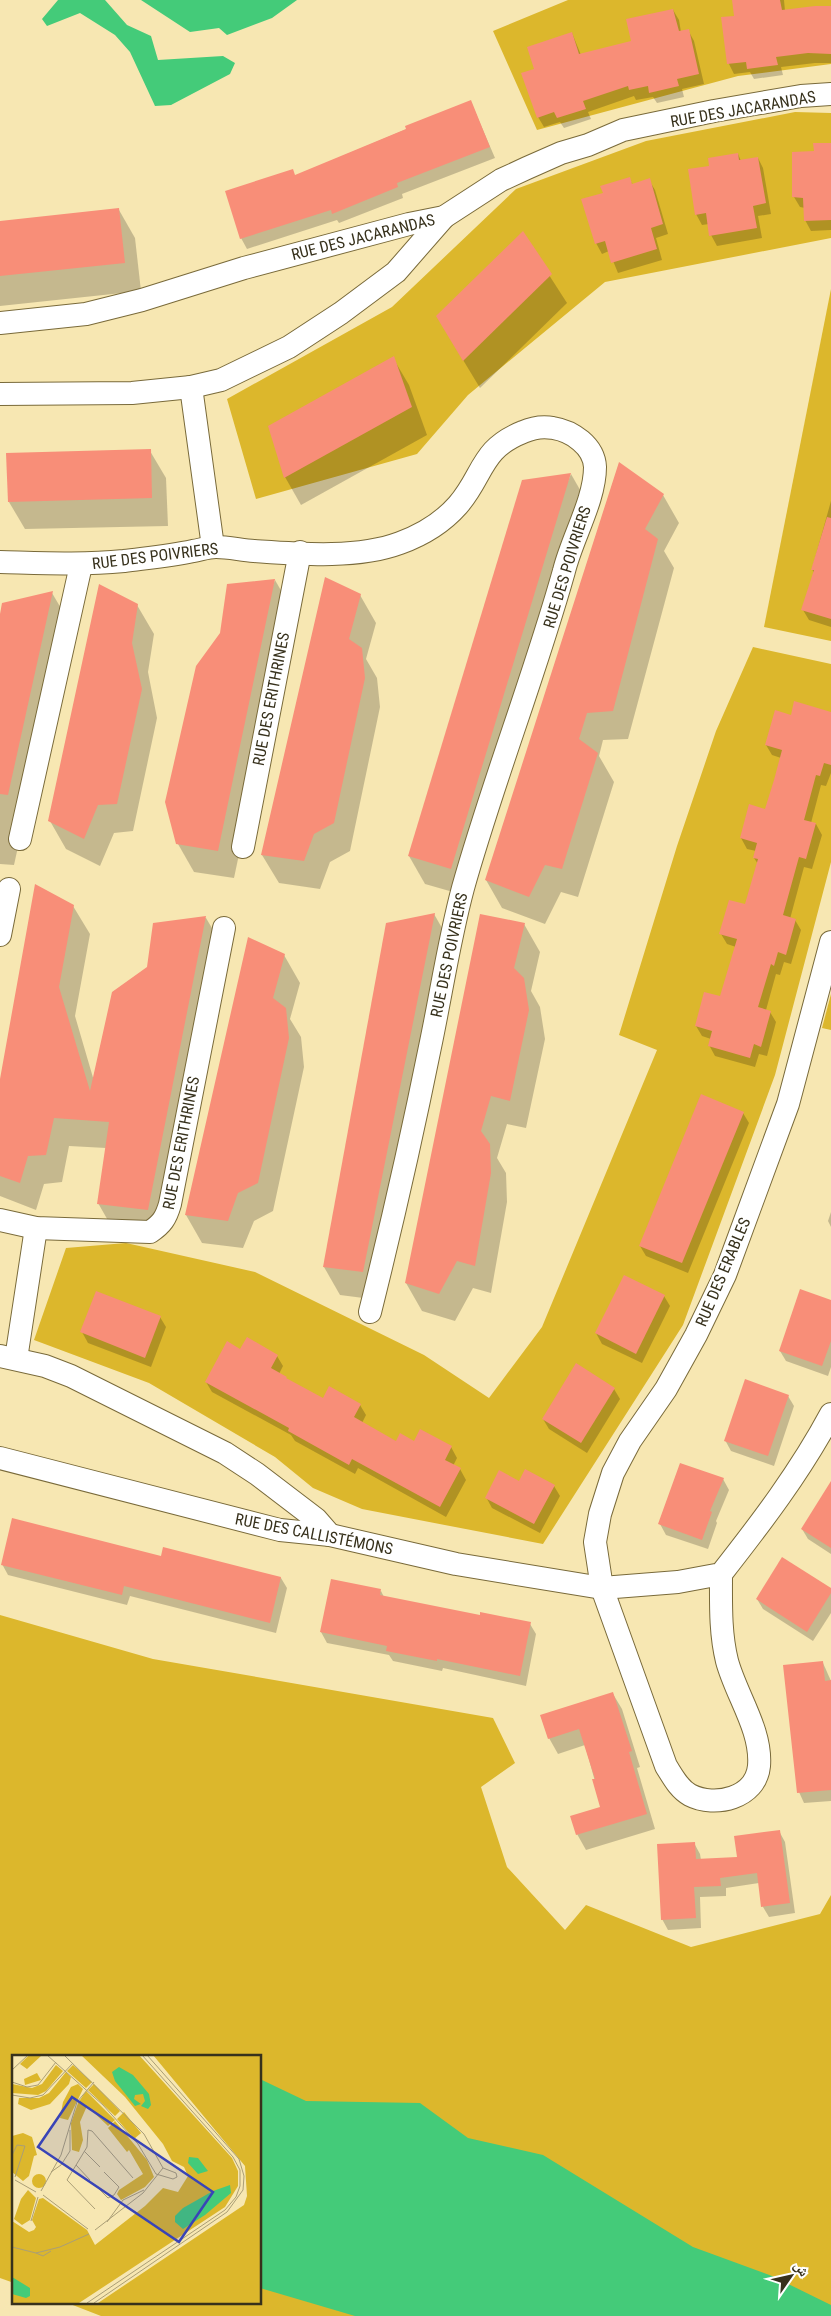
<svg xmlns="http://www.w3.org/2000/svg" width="831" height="2316" viewBox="0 0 831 2316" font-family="'Roboto Condensed','Noto Naskh Arabic',sans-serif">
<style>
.green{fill:#dcb72c}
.water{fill:#44cb79}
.shadow{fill:#0003}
.building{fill:#f88e78}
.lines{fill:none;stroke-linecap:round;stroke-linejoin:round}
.minor-casing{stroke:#796a3a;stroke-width:24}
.minor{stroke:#fff;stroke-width:22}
.labels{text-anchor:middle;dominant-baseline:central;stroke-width:5;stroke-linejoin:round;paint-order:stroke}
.street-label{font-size:16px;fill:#37311c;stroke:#fff}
.inset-road{fill:none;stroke:#aa9e76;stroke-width:1}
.view{fill:#3944b7;fill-opacity:0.15;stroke:#3944b7;stroke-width:2.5}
.inset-edge{fill:none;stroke:#37311c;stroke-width:2.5}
</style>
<rect width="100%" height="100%" fill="#f7e7b2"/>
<g class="green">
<polygon points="568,0 831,0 831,64 738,76 537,130 493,31"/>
<polygon points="795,112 831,113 831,238 605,282 468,395 417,454 256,499 227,399 392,307 516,189 646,141"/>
<polygon points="831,289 831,641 764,627"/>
<polygon points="753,647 831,664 831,862 775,1075 683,1325 543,1544 362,1509 313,1488 275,1457 149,1383 34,1340 66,1248 126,1243 255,1272 424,1355 489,1398 542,1327 657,1050 619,1035 677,846 716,731"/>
<polygon points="831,994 831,1030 822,1028"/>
<polygon points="0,1615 153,1659 493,1718 515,1763 481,1787 507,1867 565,1930 586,1905 691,1947 820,1914 831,1895 831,2316 101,2316 65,2302 260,2302 260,2056 14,2056 14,2283 0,2278"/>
</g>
<g class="water">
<polygon points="58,0 105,0 127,25 151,36 158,60 223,56 235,63 230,74 171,105 155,106 130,52 115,35 80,13 47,26 42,19"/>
<polygon points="141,0 297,0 272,18 227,35 219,28 190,32"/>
<polygon points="262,2080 306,2101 420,2103 468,2138 543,2155 693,2247 772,2276 831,2305 831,2316 355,2316 260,2288 260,2081"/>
</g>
<g class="shadow">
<polygon points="733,0 784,0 785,11 831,8 831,63 815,63 781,67 783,75 754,79 750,72 734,74 729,64 722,18 735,17"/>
<polygon points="673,10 679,20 681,32 688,30 694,41 704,84 682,89 684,97 657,103 653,97 636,100 634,96 588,112 591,119 564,128 560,122 544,127 538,117 536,69 572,33 581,55 633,42"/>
<polygon points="471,102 495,158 402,194 403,198 339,223 337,220 247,249 241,238 295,176"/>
<polygon points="831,144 831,230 811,231 805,220 805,208 800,207 794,197"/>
<polygon points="738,154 741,161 758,158 763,168 771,214 758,216 762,238 717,246 711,235 709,224 702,225 696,214"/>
<polygon points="629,179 633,185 649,180 655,190 668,234 656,238 662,260 618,273 609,251 602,254 596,243 604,194"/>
<polygon points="119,210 135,238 141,291 0,306 0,222"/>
<polygon points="522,233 567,303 480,388 454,345"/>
<polygon points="393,358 409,385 427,435 301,505 285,477 270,426"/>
<polygon points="150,451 166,478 168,526 25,529 9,502"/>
<polygon points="619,464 663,495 679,523 664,551 674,568 628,739 603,740 599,756 614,782 578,897 561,892 545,924 502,908 486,880"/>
<polygon points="571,474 587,502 467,896 425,884 409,856"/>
<polygon points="831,501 831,627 809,620 803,610 814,573 812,569"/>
<polygon points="275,580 291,608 234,878 194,872 178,844"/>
<polygon points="52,593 68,620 14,865 0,864 0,620"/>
<polygon points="360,595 376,623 366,659 377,678 380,707 350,851 330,862 320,889 279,883 262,855"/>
<polygon points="137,605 154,634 148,672 157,718 133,831 114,833 100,866 66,849 50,821"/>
<polygon points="831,713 831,773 826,786 821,785 811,823 816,824 822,835 812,869 804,867 790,919 795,920 801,930 791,964 784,962 780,975 776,974 766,1010 770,1012 776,1022 767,1056 759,1054 755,1067 715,1056 709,1045 711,1039 702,1036 696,1026 721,998 736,947 727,944 721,934 746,906 758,864 754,858 756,851 747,849 741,838 766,810 781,758 772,755 766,745 792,717"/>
<polygon points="73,906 90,934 75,1016 94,1081 148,968 154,924 206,918 222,945 164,1237 114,1231 98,1203 106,1148 69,1146 62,1182 44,1184 36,1210 0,1196 0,1086"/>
<polygon points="434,914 450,942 379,1300 340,1295 324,1267 387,924"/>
<polygon points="524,924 540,952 531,991 540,1007 545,1039 526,1128 507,1124 497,1158 506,1173 507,1202 491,1293 473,1288 455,1321 422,1311 406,1283"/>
<polygon points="284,955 300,983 290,1019 301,1037 304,1067 273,1211 254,1221 243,1248 202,1243 186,1215"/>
<polygon points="743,1113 749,1123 688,1273 646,1256 640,1246"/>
<polygon points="831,1212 831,1227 828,1221"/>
<polygon points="664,1296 670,1306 642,1363 602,1344 596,1333"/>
<polygon points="831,1301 831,1367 828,1376 786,1361 780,1351"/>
<polygon points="160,1317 166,1327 151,1367 88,1343 82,1332"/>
<polygon points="241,1350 277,1356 283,1366 279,1374 288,1381 323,1400 360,1405 366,1415 362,1423 397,1442 451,1447 457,1458 453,1466 460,1469 466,1480 446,1517 358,1468 355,1474 295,1441 291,1435 212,1392 206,1382"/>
<polygon points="614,1389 620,1399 587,1453 549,1429 543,1419"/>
<polygon points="788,1396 794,1406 774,1466 731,1451 725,1440"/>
<polygon points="723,1479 729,1490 716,1521 717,1523 708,1549 666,1535 660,1524"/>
<polygon points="519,1483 554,1486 560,1496 540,1533 492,1508 486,1497"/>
<polygon points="831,1489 831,1554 808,1539 802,1529"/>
<polygon points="162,1558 281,1578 287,1588 276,1633 130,1596 127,1605 8,1575 2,1564"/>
<polygon points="831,1590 831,1613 813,1641 763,1609 757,1599"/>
<polygon points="381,1591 384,1597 481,1617 530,1624 536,1634 526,1686 443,1668 442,1671 393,1661 389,1655 327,1643 321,1632"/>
<polygon points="823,1663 831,1681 831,1801 804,1803 799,1792"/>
<polygon points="613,1694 622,1709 640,1767 637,1768 655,1829 586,1850 577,1834 602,1807 585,1745 558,1754 549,1738"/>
<polygon points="779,1831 785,1842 795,1913 769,1917 763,1907 759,1883 726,1888 726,1896 700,1897 701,1928 668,1930 662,1919 694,1843 700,1854 701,1860 738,1858"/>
</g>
<g class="building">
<polygon points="732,0 780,0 782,10 815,6 831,6 831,54 808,53 776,57 778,65 747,69 746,62 727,64 721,17 734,16"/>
<polygon points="673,9 679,31 689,29 699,74 677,79 679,86 649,93 648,86 629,90 628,86 583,101 586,109 557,118 554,112 537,118 521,73 534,69 527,47 572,32 579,54 631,41 626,19"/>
<polygon points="471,100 490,147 397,183 398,187 332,214 331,210 240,239 225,191 293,169 295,175 406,129 405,126"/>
<polygon points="813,143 831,143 831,220 804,221 803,198 792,197 792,152 814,151"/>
<polygon points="738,153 739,160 758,157 766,203 753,206 757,228 709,236 706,213 695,215 688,169 709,166 708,158"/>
<polygon points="630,177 632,184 650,178 663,224 651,228 657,249 611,263 605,241 595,244 581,199 603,193 600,186"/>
<polygon points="119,208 125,263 0,276 0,221"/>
<polygon points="523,231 552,274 463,361 436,316"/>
<polygon points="394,356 412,407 284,478 268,426"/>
<polygon points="151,449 152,498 8,502 6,453"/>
<polygon points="619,462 664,494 645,529 658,539 613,711 587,713 579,739 598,753 562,869 545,865 529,897 485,880"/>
<polygon points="571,473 451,869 408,856 522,480"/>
<polygon points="827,517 831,518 831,619 801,610 814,570 811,570"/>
<polygon points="325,577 361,594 349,639 362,648 365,678 334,823 314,834 304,861 261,855"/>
<polygon points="275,579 218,851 176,844 165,802 196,666 220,633 227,584"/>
<polygon points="99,584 138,604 132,643 142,689 117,804 98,805 84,839 48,821"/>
<polygon points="53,591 8,795 0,794 0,614 2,603"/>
<polygon points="794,701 831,712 831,765 824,763 820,776 816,775 804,820 816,823 806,859 799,857 783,915 796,919 786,955 778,952 774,966 771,964 758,1007 771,1011 761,1047 754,1044 750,1058 708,1046 712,1031 695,1026 704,992 720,996 737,939 719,934 729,900 745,904 758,859 753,858 757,843 740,838 749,804 765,809 774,780 782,750 765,745 775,710 791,715"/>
<polygon points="35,884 74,905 59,987 90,1091 112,992 147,967 153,923 206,916 148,1210 97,1204 109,1122 54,1118 46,1155 28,1156 20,1183 0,1176 0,1079"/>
<polygon points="435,913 363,1272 323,1267 386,923"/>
<polygon points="480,914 525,923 514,968 524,978 529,1010 510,1101 491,1096 481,1131 490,1144 491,1173 475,1266 457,1261 439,1294 405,1283"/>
<polygon points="248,937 285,954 273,998 286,1008 289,1038 258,1183 238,1193 228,1221 185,1215"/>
<polygon points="701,1094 744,1112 682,1263 639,1246"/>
<polygon points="624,1275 665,1295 636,1354 595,1333"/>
<polygon points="800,1289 831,1300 831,1341 822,1366 779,1351"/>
<polygon points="96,1291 161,1316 145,1358 80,1332"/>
<polygon points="247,1337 278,1355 271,1368 287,1377 286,1378 323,1398 329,1386 361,1404 354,1417 396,1441 400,1433 414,1441 420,1429 452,1446 445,1460 461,1468 440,1507 352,1459 349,1465 288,1431 289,1428 205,1382 227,1341 240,1349"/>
<polygon points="576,1363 615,1388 581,1443 542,1419"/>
<polygon points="745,1379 789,1395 768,1456 724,1441"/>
<polygon points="680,1463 724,1478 710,1511 712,1512 702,1540 658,1524"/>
<polygon points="525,1469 555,1485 534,1524 485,1498 499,1470 519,1481"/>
<polygon points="831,1481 831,1548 801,1529"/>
<polygon points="12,1518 161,1556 163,1547 281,1577 270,1623 124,1586 122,1595 1,1565"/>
<polygon points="782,1557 831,1588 831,1593 807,1632 756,1599"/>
<polygon points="331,1579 381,1589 380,1595 480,1615 480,1612 531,1622 520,1676 437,1659 437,1661 386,1651 387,1646 320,1632"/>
<polygon points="823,1661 825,1681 831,1680 831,1790 797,1793 783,1665"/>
<polygon points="613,1692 632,1751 629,1752 647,1814 576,1835 570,1816 600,1807 592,1779 595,1779 579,1729 548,1739 540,1715"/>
<polygon points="780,1830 790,1903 761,1907 757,1873 720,1878 721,1886 694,1887 696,1918 661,1920 657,1844 695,1842 696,1859 737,1857 734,1836"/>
</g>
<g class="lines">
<defs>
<g id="minor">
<polyline points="0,323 86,314 142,300 244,268 409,224 444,217 501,180 527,168 561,153 588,145 623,130 714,111 801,96 831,94"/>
<polyline points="191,387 213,547"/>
<polyline points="0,394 132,393 191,387 221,380 289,347 341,313 396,272 444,217"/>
<path d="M0,562C42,563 82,565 124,561C147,558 170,556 193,551C200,550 208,547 216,547C228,547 241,550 254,551C299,554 357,559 400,543C422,535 443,522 458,505C484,475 480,449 523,432C532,428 543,426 553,428C572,431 594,446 595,467C595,500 572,538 564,571C534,678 493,781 463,888C449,940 441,995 430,1047C412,1136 392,1224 370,1312"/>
<polyline points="20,839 81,565"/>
<polyline points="243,847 300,552"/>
<polyline points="0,935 9,889"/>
<path d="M0,1220L36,1228L150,1232C162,1224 166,1218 170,1204L224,928"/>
<polyline points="0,1356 45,1366 71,1376 225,1453 257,1474 316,1519 330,1535"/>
<polyline points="16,1359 36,1228"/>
<path d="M0,1458L280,1530L330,1535L456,1564L602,1588L678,1582L721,1574C761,1523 800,1472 831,1414"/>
<path d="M721,1574C721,1603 720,1633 727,1661C736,1695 762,1730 759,1766C756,1798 715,1808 690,1795C679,1789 673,1777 666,1766L602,1588L595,1542L600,1514L613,1473L630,1441L666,1389L696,1335L725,1275L788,1104L831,942"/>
</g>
</defs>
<use href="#minor" class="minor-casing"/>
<use href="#minor" class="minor"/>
</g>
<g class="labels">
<g class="street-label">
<text transform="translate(743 109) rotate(-10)">RUE DES JACARANDAS</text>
<text transform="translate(363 237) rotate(-14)">RUE DES JACARANDAS</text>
<text transform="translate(155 556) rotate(-7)">RUE DES POIVRIERS</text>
<text transform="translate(567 567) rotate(-73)">RUE DES POIVRIERS</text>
<text transform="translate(271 699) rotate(-79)">RUE DES ERITHRINES</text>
<text transform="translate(449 955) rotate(-78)">RUE DES POIVRIERS</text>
<text transform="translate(181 1143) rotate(-79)">RUE DES ERITHRINES</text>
<text transform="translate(723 1272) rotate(-67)">RUE DES ERABLES</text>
<text transform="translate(314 1534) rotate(11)">RUE DES CALLISTÉMONS</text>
</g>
</g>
<g transform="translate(12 2055)">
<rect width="249" height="249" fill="#f7e7b2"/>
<path d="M17,0L29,1L15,14L8,9ZM69,0H127L220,103L226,116V131L213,152L67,248H0V166L17,177L22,175L24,172L20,165L27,144L31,143L75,175L83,190L133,151L151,133L166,137L176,121L172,112L160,106L151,89L113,42ZM141,0H249V248H86L232,150L235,141L233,111ZM44,10L51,16L34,36L26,40L0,38V29L20,33L30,29ZM61,10L80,27L74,33L55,16ZM54,17L59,22L57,29L38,49L19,55L6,49L7,43H27L37,38ZM25,18L29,25L13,30L12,24ZM66,29L71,34L56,65L48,63L51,47L59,32ZM82,29L108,56L103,61L76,35ZM74,36L103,65L96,71L75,51L68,67L71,85L67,97L60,95L59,68L66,48ZM112,57L129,78L122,84L105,64ZM103,66L135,105L142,122L133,132L109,145L105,139L107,135L131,119L117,95L115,97L96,73ZM11,78L20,82L25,100L22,101L17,121L11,126L0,117V81ZM20 126a7 7 0 1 1 14 0a7 7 0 1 1-14 0ZM16,135L24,143L18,165L10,170L2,164L9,144Z" fill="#dcb72c"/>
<path d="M107,12L121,20L137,39L139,50L136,54L129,51L133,46L131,39L123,40L122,44L129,49L123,51L103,26L100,17ZM177,102L186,103L196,116L186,119L176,108ZM218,130L219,138L193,160L171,174L163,167V161L171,153L201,136ZM0,222L18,233V241L14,243L0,239Z" fill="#44cb79"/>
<path class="inset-road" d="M35,0L91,50L126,89L144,119L161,124L165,122L164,118L151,113M52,0L132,79L151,113L131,138L83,175M0,15L16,0M0,27L15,32L26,30L44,7M0,40L18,43L31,40L61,8M72,96L88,112M0,100L5,90L13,91L3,122M64,110L78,125M39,117L49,110L58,96V75M3,125L24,137M81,128L96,143L102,140L107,132L92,117M29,136L49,100L65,47L82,27M31,140L76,174M83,154L55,125L75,92L76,75L80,76L121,123M19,166L26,142M95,167L111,145L132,135M0,192L24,198L48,192L77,179M24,198L31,201L39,196M75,248L213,155L224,142L228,131V115L221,102L130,0M82,248L215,157L231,135L232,121L227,104L135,0"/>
<path class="view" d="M60,42L201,137L167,187L26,92Z"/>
<rect width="249" height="249" class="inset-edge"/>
</g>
<g transform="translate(791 2276) rotate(56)" stroke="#ffffff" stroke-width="4" paint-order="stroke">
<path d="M0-4L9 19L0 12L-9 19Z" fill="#37311c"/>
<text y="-8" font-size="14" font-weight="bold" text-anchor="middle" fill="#37311c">ش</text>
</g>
</svg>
